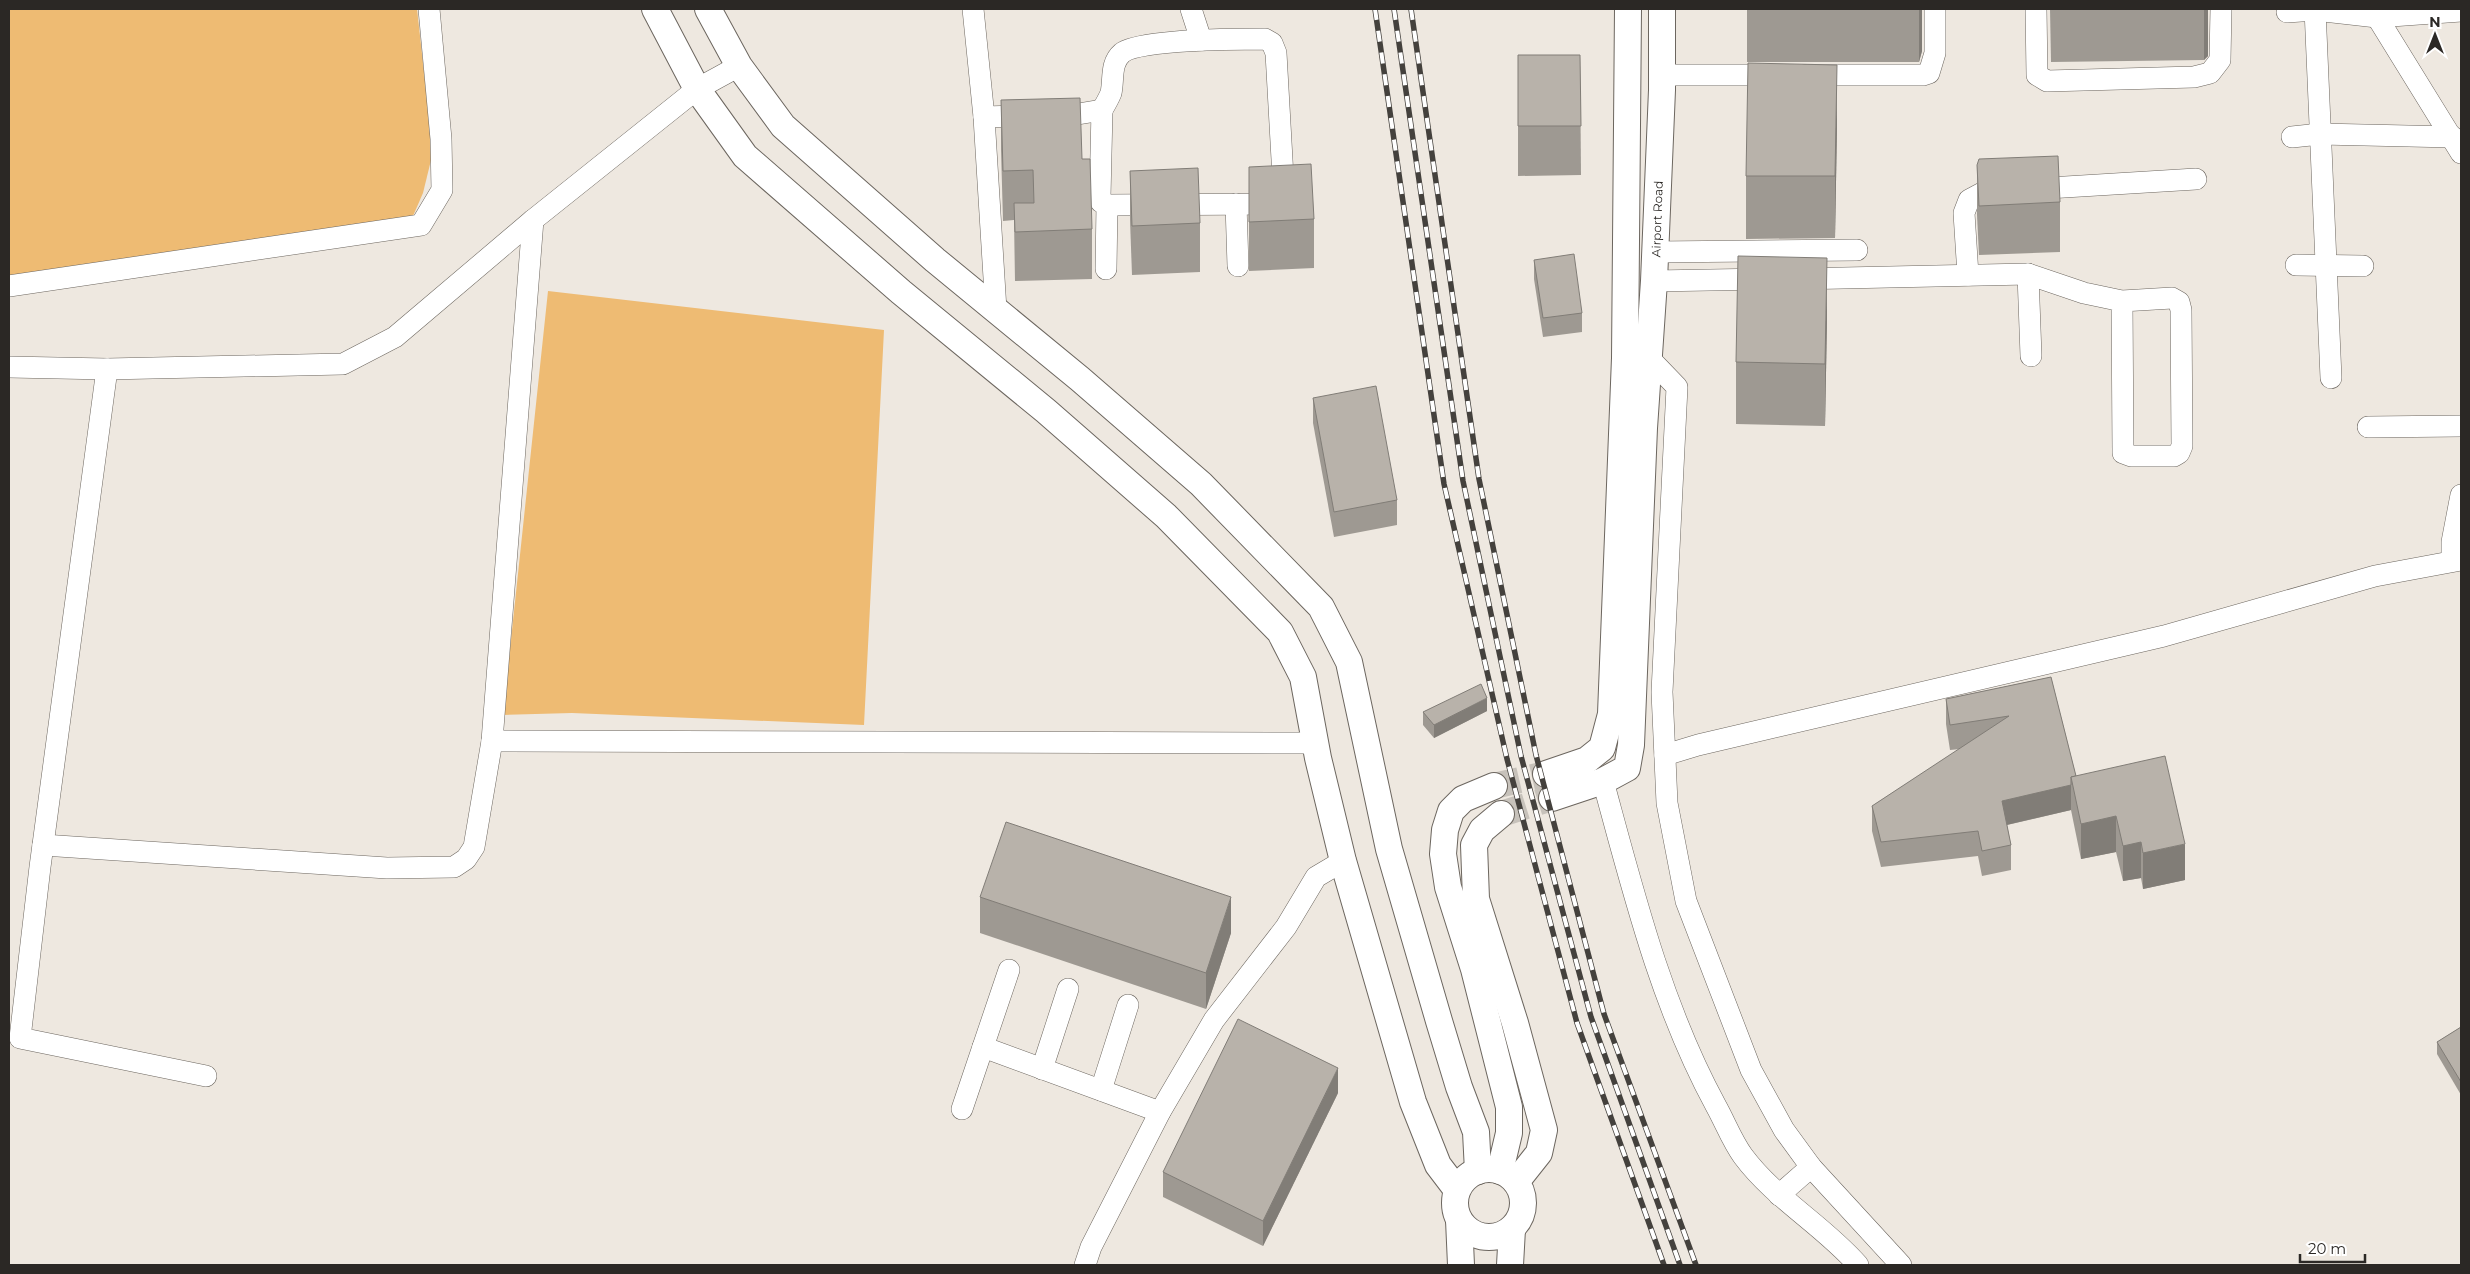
<svg xmlns="http://www.w3.org/2000/svg" width="2470" height="1274" viewBox="0 0 2470 1274" font-family="Montserrat,sans-serif">
<style>
.green{fill:#eebb73}
.lines{fill:none;stroke-linecap:round;stroke-linejoin:round}
.major-tunnel{stroke:#c7c2bb;stroke-width:26;stroke-dasharray:26 13;stroke-linecap:butt}
.minor-casing{stroke:#6c665f;stroke-width:22}
.major-casing{stroke:#6c665f;stroke-width:28}
.minor{stroke:#fff;stroke-width:21}
.major{stroke:#fff;stroke-width:26}
.rail-casing{stroke:#44413d;stroke-width:5.5}
.rail{stroke:#fff;stroke-width:4;stroke-dasharray:11;stroke-linecap:butt}
.wall{fill:#9e9992}
.shaded-wall{fill:#817d77}
.building{fill:#b8b2aa;stroke:#817d77}
.labels{text-anchor:middle;dominant-baseline:central;stroke-width:4;stroke-linejoin:round;paint-order:stroke}
.street-label{font-size:12px;fill:#2b2825;stroke:#fff}
</style>
<rect width="100%" height="100%" fill="#eee8e0"/>
<g class="green">
<polygon points="9,9 417,9 433,152 423,193 410,223 9,278"/>
<polygon points="548,291 884,330 864,725 572,713 503,715"/>
</g>
<g class="lines">
<g class="major-tunnel">
<polyline points="1494,786 1546,774"/>
<polyline points="1501,814 1552,798"/>
</g>
<defs>
<g id="minor">
<polyline points="973,9 984,117 996,310"/>
<polyline points="1191,9 1201,40"/>
<polyline points="2036,9 2037,75 2047,81 2194,77 2210,73 2220,60 2221,9"/>
<polyline points="2315,9 2331,378"/>
<polyline points="2287,12 2315,10 2377,17 2461,11"/>
<polyline points="2377,17 2461,153"/>
<polyline points="1662,75 1777,75"/>
<polyline points="1807,75 1923,75 1929,73 1935,53 1935,9"/>
<path d="M1102,110C1105,105 1109,98 1111,93C1114,80 1110,63 1122,53C1138,39 1240,39 1265,39L1272,43L1276,53L1284,195L1279,202L1271,204L1107,205"/>
<polyline points="984,117 1078,114 1102,110 1100,197 1101,202 1107,205 1106,269"/>
<polyline points="2292,137 2320,134 2453,137"/>
<polyline points="1236,204 1238,266"/>
<polyline points="533,220 492,741 1315,743"/>
<polyline points="1655,252 1857,250"/>
<polyline points="2296,265 2363,266"/>
<polyline points="2028,274 2031,356"/>
<polyline points="1968,275 1964,213 1969,200 1984,192 2196,179"/>
<polyline points="1797,279 2028,274 2084,293 2122,301 2172,298 2179,302 2181,310 2182,446 2179,453 2174,456 2131,456 2123,453 2122,301"/>
<polyline points="1654,281 1766,279"/>
<polyline points="9,286 421,225 442,190 441,139 429,9"/>
<polyline points="1637,358 1650,359 1677,387 1662,692 1667,803 1686,901 1751,1070 1784,1130 1811,1167 1901,1265"/>
<polyline points="9,367 107,369 343,364 395,337 533,220 697,89 739,66"/>
<polyline points="107,369 40,867 20,1038 206,1076"/>
<polyline points="2368,427 2461,426"/>
<polyline points="2452,561 2452,542 2461,495"/>
<polyline points="1665,755 1698,745 2164,636 2375,576 2461,560"/>
<path d="M1603,781C1633,891 1661,1005 1716,1106C1725,1122 1732,1141 1743,1156C1775,1199 1823,1225 1858,1265"/>
<polyline points="43,845 387,868 454,867 466,859 474,847 492,741"/>
<polyline points="983,1047 1160,1112"/>
<polyline points="1042,1069 1068,989"/>
<polyline points="1101,1090 1128,1005"/>
<polyline points="962,1109 1009,970"/>
<polyline points="1779,1195 1811,1167"/>
<polyline points="1085,1265 1091,1247 1160,1112 1214,1020 1286,927 1316,877 1343,861"/>
</g>
<g id="major">
<polyline points="655,9 697,89 745,156 901,292 1046,411 1166,516 1280,632 1303,677 1318,758 1343,861 1413,1102 1438,1165 1457,1190"/>
<polyline points="708,9 739,66 783,126 935,260 1080,379 1201,484 1321,607 1349,662 1389,849 1439,1021 1459,1087 1476,1132 1478,1171"/>
<polyline points="1546,774 1587,760 1602,748 1611,714 1625,358 1628,9"/>
<polyline points="1494,786 1463,799 1451,811 1445,830 1443,854 1448,887 1474,969 1509,1107 1509,1133 1500,1171"/>
<polyline points="1552,798 1603,781 1627,768 1631,745 1644,428 1654,281 1662,90 1662,9"/>
<polyline points="1501,814 1482,830 1474,845 1476,899 1515,1023 1544,1130 1539,1153 1516,1182"/>
<circle cx="1489" cy="1203" r="34"/>
<polyline points="1459,1220 1461,1265"/>
<polyline points="1510,1265 1512,1229"/>
</g>
</defs>
<use href="#minor" class="minor-casing"/>
<use href="#major" class="major-casing"/>
<use href="#minor" class="minor"/>
<use href="#major" class="major"/>
<defs>
<g id="rail">
<polyline points="1375,9 1444,484 1507,759 1577,1023 1664,1265"/>
<polyline points="1394,9 1463,481 1521,756 1591,1017 1680,1265"/>
<polyline points="1411,9 1479,479 1536,755 1604,1014 1696,1265"/>
</g>
</defs>
<use href="#rail" class="rail-casing"/>
<use href="#rail" class="rail"/>
</g>
<g class="wall">
<polygon points="1747,9 1922,9 1922,51 1919,62 1747,62"/>
<polygon points="2050,9 2208,9 2208,56 2204,60 2051,62"/>
<polygon points="1518,55 1580,55 1581,175 1518,176"/>
<polygon points="1001,100 1082,159 1092,229 1092,279 1015,281 1014,220 1003,221 1001,150"/>
<polygon points="1837,127 1835,238 1746,239 1746,176"/>
<polygon points="1977,165 2060,202 2060,252 1979,255 1977,215"/>
<polygon points="1249,167 1314,219 1314,268 1249,271"/>
<polygon points="1130,171 1200,223 1200,272 1132,275 1130,220"/>
<polygon points="1534,260 1582,313 1582,332 1543,337 1534,279"/>
<polygon points="1827,320 1825,426 1736,424 1736,362"/>
<polygon points="1313,398 1397,500 1397,525 1334,537 1313,423"/>
<polygon points="2051,677 2076,776 2185,880 2143,889 2141,878 2123,881 2116,852 2081,859 2071,810 2007,825 2011,845 2011,870 1982,876 1978,856 1881,867 1872,831 1872,806 1960,749 1950,750 1946,724 1946,699"/>
<polygon points="1487,711 1434,738 1423,725 1423,712"/>
<polygon points="980,897 1231,933 1206,1009 980,933"/>
<polygon points="2461,1027 2461,1095 2437,1054 2437,1042"/>
<polygon points="1338,1093 1263,1246 1163,1197 1163,1172"/>
</g>
<g class="shaded-wall">
<polygon points="1919,9 1922,9 1922,51 1919,62"/>
<polygon points="2204,9 2208,9 2208,56 2204,60"/>
<polygon points="1837,65 1837,127 1835,238 1835,176"/>
<polygon points="1827,258 1827,320 1825,426 1825,364"/>
<polygon points="1487,698 1487,711 1434,738 1434,725"/>
<polygon points="2071,785 2071,810 2002,826 2002,801"/>
<polygon points="2116,816 2116,852 2081,859 2081,824"/>
<polygon points="2141,842 2141,878 2123,881 2123,846"/>
<polygon points="2185,844 2185,880 2143,889 2143,853"/>
<polygon points="1231,897 1231,933 1206,1009 1206,973"/>
<polygon points="1338,1068 1338,1093 1263,1246 1263,1221"/>
</g>
<g class="building">
<polygon points="1518,55 1580,55 1581,126 1518,126"/>
<polygon points="1748,63 1837,65 1835,176 1746,176"/>
<polygon points="1080,98 1082,159 1090,159 1092,229 1015,232 1014,203 1034,203 1033,170 1003,171 1001,100"/>
<polygon points="2058,156 2060,202 1979,206 1977,165 1979,159"/>
<polygon points="1311,164 1314,219 1249,222 1249,167"/>
<polygon points="1198,168 1200,223 1132,226 1130,171"/>
<polygon points="1574,254 1582,313 1543,318 1534,260"/>
<polygon points="1738,256 1827,258 1825,364 1736,362"/>
<polygon points="1376,386 1397,500 1334,512 1313,398"/>
<polygon points="2051,677 2076,776 2071,777 2071,785 2002,801 2011,845 1982,851 1978,831 1881,842 1872,806 2009,716 1950,725 1946,699"/>
<polygon points="1481,684 1487,698 1434,725 1423,712"/>
<polygon points="2165,756 2185,844 2143,853 2141,842 2123,846 2116,816 2081,824 2071,777"/>
<polygon points="1006,822 1231,897 1206,973 980,897"/>
<polygon points="1238,1019 1338,1068 1263,1221 1163,1172"/>
<polygon points="2461,1027 2461,1082 2437,1042"/>
</g>
<g class="labels">
<g class="street-label">
<text transform="translate(1657 219) rotate(-88)">Airport Road</text>
</g>
</g>
<rect width="2470" height="1274" fill="none" stroke="#2b2825" stroke-width="20"/>
<g transform="translate(2435 35)" stroke="#ffffff" stroke-width="4" paint-order="stroke">
<path d="M0-4L9 19L0 12L-9 19Z" fill="#2b2825"/>
<text y="-8" font-size="14" font-weight="bold" text-anchor="middle" fill="#2b2825">N</text>
</g>
<path d="M2300 1254v8h65v-8" fill="none" stroke="#2b2825" stroke-width="2.5"/>
<text x="2308" y="1254" font-size="15" fill="#2b2825" stroke="#ffffff" stroke-width="4" paint-order="stroke">20 m</text>
</svg>
